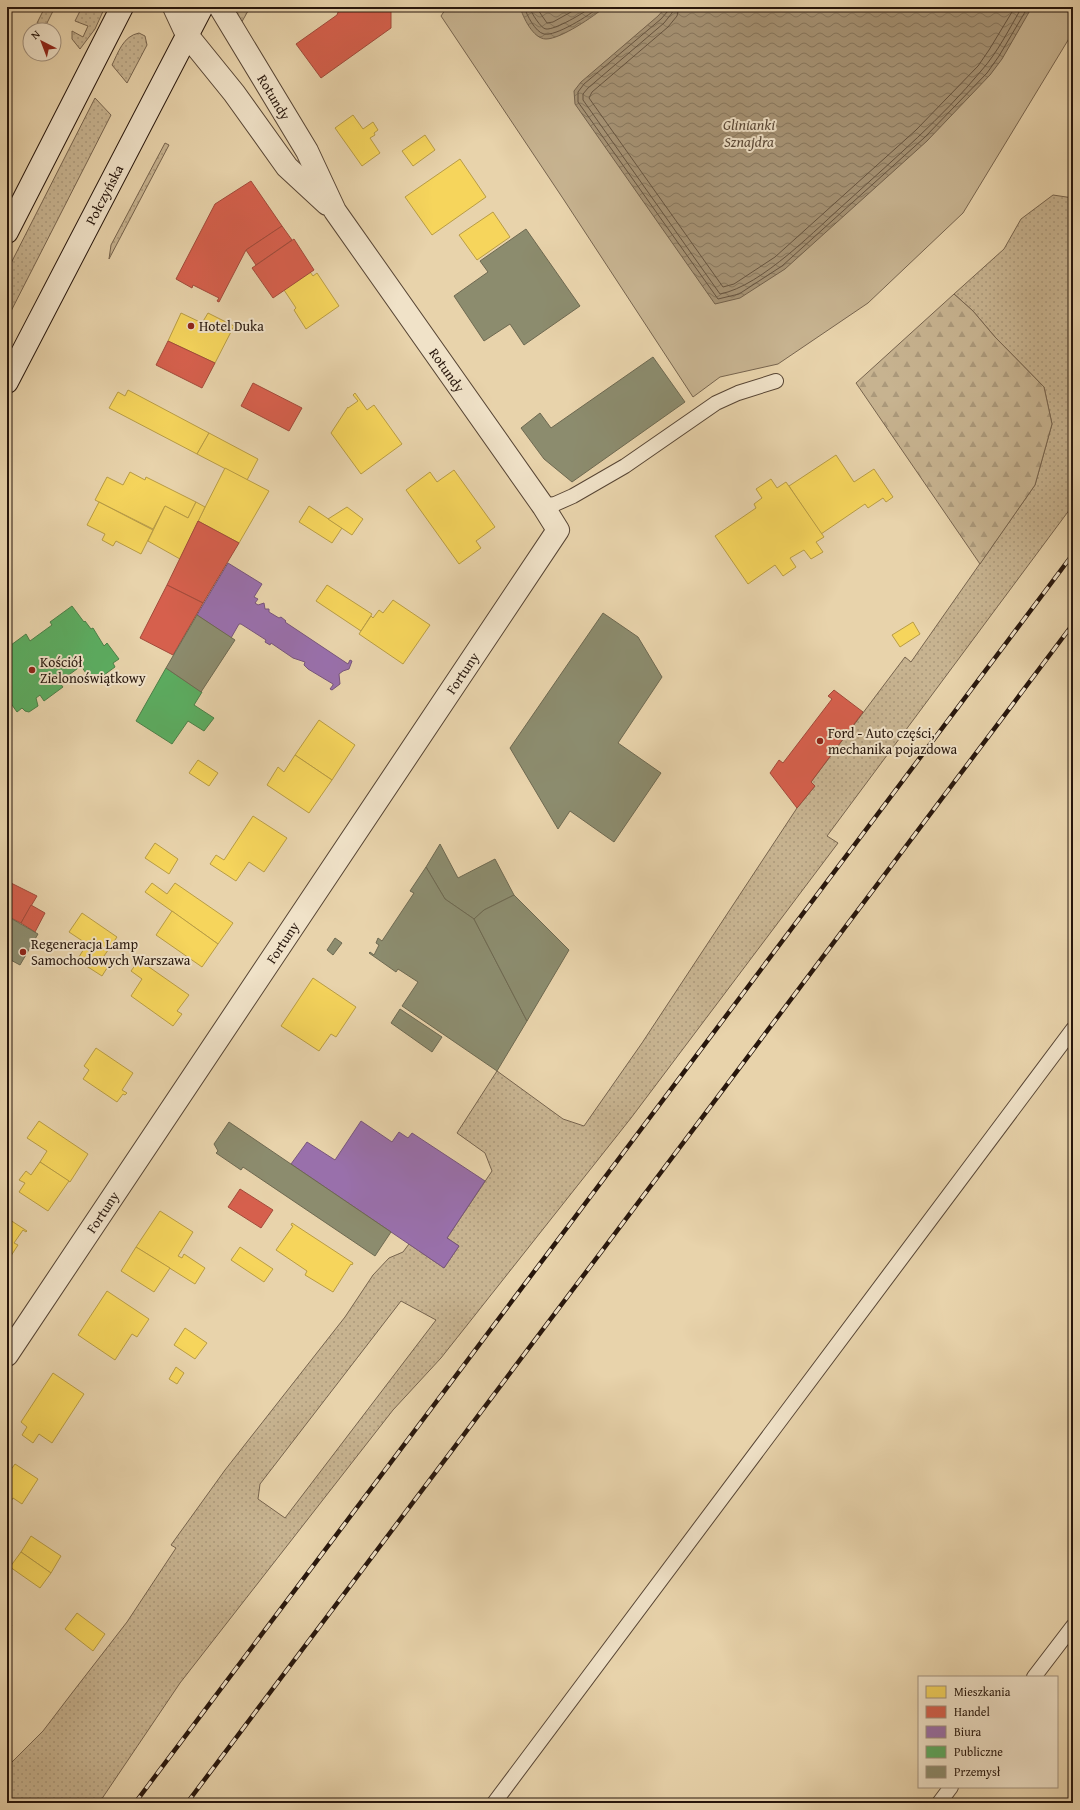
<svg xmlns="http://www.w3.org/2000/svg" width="1080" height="1810" viewBox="0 0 1080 1810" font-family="'Gentium Book Plus',serif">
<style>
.grass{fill:url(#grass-dots);stroke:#77644e;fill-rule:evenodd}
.forest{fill:url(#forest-firs);stroke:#77644e}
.park{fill:#c7b390;stroke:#77644e}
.water{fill:url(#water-waves);stroke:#73614b}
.homes{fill:#f6d55c;stroke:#b89c44}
.shops{fill:#d6604d;stroke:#a24a3a}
.offices{fill:#9970ab;stroke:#77557b}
.public{fill:#5aae61;stroke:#4b8048}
.industry{fill:#8c8c6e;stroke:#6e6951}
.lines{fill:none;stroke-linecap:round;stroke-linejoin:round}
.shore{stroke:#665440;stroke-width:1}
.service-casing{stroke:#574534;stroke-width:16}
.minor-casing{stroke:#574534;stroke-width:24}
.secondary-casing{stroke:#27160c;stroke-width:24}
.service{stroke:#f0e2c8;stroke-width:14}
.minor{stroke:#f0e2c8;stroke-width:22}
.secondary{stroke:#f0e2c8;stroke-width:22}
.rail-casing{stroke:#27160c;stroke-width:4.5}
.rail{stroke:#f0e2c8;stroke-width:3;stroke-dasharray:9;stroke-linecap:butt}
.poi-dot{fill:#8f2418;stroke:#f0e2c8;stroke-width:1.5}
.labels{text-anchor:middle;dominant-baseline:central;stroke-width:4;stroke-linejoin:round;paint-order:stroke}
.street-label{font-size:14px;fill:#27160c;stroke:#f0e2c8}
.poi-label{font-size:14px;fill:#27160c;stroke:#f0e2c8;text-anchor:start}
.water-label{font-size:15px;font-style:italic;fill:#5a4836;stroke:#f0e2c8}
</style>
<defs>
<pattern id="grass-dots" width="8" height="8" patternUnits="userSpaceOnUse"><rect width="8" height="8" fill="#c7b390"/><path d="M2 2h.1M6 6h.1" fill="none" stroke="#ab997b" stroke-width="1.8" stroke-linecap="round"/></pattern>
<pattern id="forest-firs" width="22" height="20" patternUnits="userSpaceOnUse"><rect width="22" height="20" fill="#c7b390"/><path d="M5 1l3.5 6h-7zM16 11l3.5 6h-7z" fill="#ab997b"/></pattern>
<pattern id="water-waves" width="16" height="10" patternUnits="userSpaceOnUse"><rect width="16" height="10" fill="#a69375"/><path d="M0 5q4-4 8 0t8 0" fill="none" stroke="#87775e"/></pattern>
</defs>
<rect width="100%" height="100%" fill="#e8d3ab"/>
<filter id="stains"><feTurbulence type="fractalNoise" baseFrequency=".005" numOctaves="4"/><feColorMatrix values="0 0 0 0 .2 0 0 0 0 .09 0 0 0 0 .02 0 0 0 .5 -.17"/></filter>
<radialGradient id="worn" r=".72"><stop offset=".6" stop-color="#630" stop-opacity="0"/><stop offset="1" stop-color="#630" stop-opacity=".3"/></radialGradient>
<g class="grass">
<polygon points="45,7 55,7 45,27 37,23"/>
<polygon points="82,7 105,7 95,29 80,49 72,39 72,31 83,37 88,26 75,21"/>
<polygon points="233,7 247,7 248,11 240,25"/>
<path d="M139,33L145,36L147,45L127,83L112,65C118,53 123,36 139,33Z"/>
<polygon points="95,98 111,115 7,319 7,271"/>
<polygon points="165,143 169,145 109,259 111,245"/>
<path d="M1053,195L1073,198V505L827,836L838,843L631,1118L441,1358L393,1410L180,1683L99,1803H7V1767L43,1731L72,1693L127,1622L176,1548L171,1545L225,1470L345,1317L373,1275L389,1258L403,1252L409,1244L444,1268L459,1246L447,1238L492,1171L485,1153L457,1133L497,1071L563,1119L584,1126L642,1043L797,808L815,786L811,782L905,657L911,662L1035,485L1052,424L1044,387L995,337L973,311L954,294L1004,249L1021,219ZM401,1301L436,1320L285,1518L258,1499L260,1484Z"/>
</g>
<polygon class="forest" points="954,294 973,311 995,337 1044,387 1052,424 1035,485 980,564 856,383"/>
<polygon class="park" points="447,7 1073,7 1073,32 963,213 868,303 778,364 720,377 693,397 564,200 441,16"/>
<g class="water">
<path d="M520,7H605C594,16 561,39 546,39C533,39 523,17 520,7Z"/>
<polygon points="666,7 1032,7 1002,59 990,75 927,141 785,269 740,298 715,304 575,104 574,91 581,82 658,16"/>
</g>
<g class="homes">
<polygon points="353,115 363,129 373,122 378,130 374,133 375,135 370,138 380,153 362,166 335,128"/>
<polygon points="425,135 435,150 413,166 402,151"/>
<polygon points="460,159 486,197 432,235 405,197"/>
<polygon points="493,212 510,237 477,260 459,235"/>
<polygon points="310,272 313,276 317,273 339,306 306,329 294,310 296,308 284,290"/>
<polygon points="181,313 202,323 208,313 234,326 215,363 168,341"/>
<polygon points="128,390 209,433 197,454 109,408 118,392 125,396"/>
<polygon points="355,393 367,410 374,405 402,444 361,474 331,433 348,407 348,408 358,401 353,395"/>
<polygon points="209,433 258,459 247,480 197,454"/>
<polygon points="836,455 854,482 874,469 893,497 886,502 883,498 868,508 865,504 821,534 789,486"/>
<polygon points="225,468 269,491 239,543 198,521"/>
<polygon points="454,470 495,527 476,541 481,548 459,564 406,490 430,472 437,482"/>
<polygon points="130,472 145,480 146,477 196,502 188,518 165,506 153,529 95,500 107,477 123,485"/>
<polygon points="771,479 777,488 786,482 824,537 816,542 823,552 811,559 804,550 790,558 796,567 783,576 775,565 748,584 715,536 756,508 754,504 762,498 756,489"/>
<polygon points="99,502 153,530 141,554 116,541 113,546 102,540 105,534 87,525"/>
<polygon points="196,502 205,507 180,559 148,541 165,506 188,518"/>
<polygon points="309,506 342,528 332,543 299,522"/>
<polygon points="347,507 363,519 352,535 328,519"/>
<polygon points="327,585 372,614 361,631 316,601"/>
<polygon points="393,600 430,625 403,664 359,634 371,616 373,618 379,610 383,613"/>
<polygon points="913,622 920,634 900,647 892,635"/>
<polygon points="319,720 355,745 332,780 295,755"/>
<polygon points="295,755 332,780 309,813 267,785 278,767 284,772"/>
<polygon points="198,760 218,773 209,786 189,773"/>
<polygon points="253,816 287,838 264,872 249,862 236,881 210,864 216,855 224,860"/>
<polygon points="155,843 178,859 169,874 145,858"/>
<polygon points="152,883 167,894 175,883 233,923 218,944 145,892"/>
<polygon points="172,911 218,944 202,967 156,935"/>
<polygon points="82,913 117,937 104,956 112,960 102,976 77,960 87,944 69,932"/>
<polygon points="139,960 189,995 177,1011 182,1014 173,1026 131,996 142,979 131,971"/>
<polygon points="313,978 356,1007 336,1037 331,1034 319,1051 281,1026"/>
<polygon points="96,1048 133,1073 122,1090 127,1093 125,1095 123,1094 117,1102 83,1079 89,1070 84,1066"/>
<polygon points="39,1121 88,1154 70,1182 40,1162 47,1151 27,1138"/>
<polygon points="40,1162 69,1181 48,1211 19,1192 25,1183 19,1180 26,1171 31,1175"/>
<polygon points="160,1211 193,1232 178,1256 182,1258 184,1254 205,1268 195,1284 136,1247"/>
<polygon points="7,1218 27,1231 26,1232 23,1230 14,1243 18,1245 7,1262"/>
<polygon points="292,1223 353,1263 352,1265 351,1264 333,1292 305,1275 307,1271 276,1250 293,1226 291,1225"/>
<polygon points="136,1247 170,1268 154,1292 121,1271"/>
<polygon points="240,1247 273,1269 264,1282 231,1260"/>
<polygon points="107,1291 149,1319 137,1337 132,1334 115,1360 78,1335"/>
<polygon points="185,1328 207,1343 195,1359 174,1345"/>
<polygon points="176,1367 184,1373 177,1384 169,1379"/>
<polygon points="53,1373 84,1394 52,1443 39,1434 33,1443 22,1435 27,1427 21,1422"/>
<polygon points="15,1464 38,1479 22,1504 13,1498 7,1508 7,1475"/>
<polygon points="31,1536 61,1556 51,1573 21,1552"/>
<polygon points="21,1552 51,1573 40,1588 10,1567"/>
<polygon points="77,1613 105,1634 93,1651 65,1629"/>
<polygon points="7,1622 12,1625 7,1633"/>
</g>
<g class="shops">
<polygon points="340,7 391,7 391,28 321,78 296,44 337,15"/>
<polygon points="251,181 282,226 246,250 219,302 217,301 219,298 193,285 192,288 176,279 215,204"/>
<polygon points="282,226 292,240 256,265 246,250"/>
<polygon points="294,239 314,270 273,298 252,268"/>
<polygon points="168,341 215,363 202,388 156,365"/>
<polygon points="253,383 302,408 289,431 241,406"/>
<polygon points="198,521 239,543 203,603 167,585"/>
<polygon points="167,585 203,603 173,655 140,638"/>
<polygon points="834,690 863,712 811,782 815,786 797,808 770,773 779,760 783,763 832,699 828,696"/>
<polygon points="7,881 37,896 21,923 7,916"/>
<polygon points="31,905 45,913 35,932 21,923"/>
<polygon points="240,1189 273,1210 261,1228 228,1207"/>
</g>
<g class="offices">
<polygon points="228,563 262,584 254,597 258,599 255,603 258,605 264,603 265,609 269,609 269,612 279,618 281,617 286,621 285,622 348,664 350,660 352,661 349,669 343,671 339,674 340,684 332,690 330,689 333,685 333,684 308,669 304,665 305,662 293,658 271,643 270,645 265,642 266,640 241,624 239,624 231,638 197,615"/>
<polygon points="361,1121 392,1142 399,1132 408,1138 412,1133 485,1181 447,1238 459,1246 444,1268 291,1164 307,1142 335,1160"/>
</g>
<g class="public">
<polygon points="72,606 84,622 85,621 91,629 93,628 104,646 107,643 119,659 113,663 115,667 93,683 81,666 59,682 63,687 44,701 40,695 36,698 38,706 29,712 25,711 22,708 17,712 7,698 7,658 11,655 7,648 26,634 30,641 52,625 50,622"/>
<polygon points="166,668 202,692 194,705 214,718 204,731 188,721 172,744 136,721"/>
</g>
<g class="industry">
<polygon points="526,229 580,306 524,345 510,324 484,341 454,296 488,272 480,261"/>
<polygon points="653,357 685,402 572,482 544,459 521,428 540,413 551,428"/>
<polygon points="603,613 638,637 662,677 618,743 661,773 614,842 570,811 558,829 510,748"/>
<polygon points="197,615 235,640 201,692 166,668"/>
<polygon points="440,844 458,878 495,859 514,895 484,910 474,919 445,899 426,867"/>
<polygon points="426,867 445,899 474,919 527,1021 497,1071 402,1006 418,982 398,969 396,972 369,953 370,952 374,955 379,945 376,943 378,938 382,941 414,893 410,891"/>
<polygon points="514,895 569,950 527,1021 474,919 484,910"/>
<polygon points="7,916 38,934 20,965 7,958"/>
<polygon points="335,938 342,943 333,955 327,950"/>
<polygon points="400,1009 442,1037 432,1052 391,1023"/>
<polygon points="229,1122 391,1232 375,1256 243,1167 241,1170 216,1153 218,1151 214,1144"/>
</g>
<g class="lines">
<g class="shore">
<path d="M524,7C527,15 535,32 544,34C555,37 590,15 599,7"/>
<path d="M529,7C531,12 541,29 546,29C555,30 584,13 591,7"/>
<polyline points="536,7 547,23 553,22 580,7"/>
<polyline points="668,7 668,11 661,19 584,84 578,92 578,102 718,299 739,294 782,266 924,138 987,73 999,56 1028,7"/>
<path d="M673,7L672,13L664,23L588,88L583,94V100L720,294C762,286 817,228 849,200C894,159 942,118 981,71C998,52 1009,29 1022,7"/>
<polyline points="679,7 677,16 668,27 592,92 589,98 723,287 734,284 775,257 916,130 978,66 989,50 1015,7"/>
</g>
<defs>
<g id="service">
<polyline points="543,506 555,504 573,496 625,466 716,403 738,393 776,381"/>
<polyline points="1034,1677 1073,1626"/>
<polyline points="494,1803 1073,1029"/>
<polyline points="939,1803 951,1787"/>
</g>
<g id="minor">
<polyline points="174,7 187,35 234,93 287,167 327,204"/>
<path id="s1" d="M7,1355L558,530L543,506L335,211L307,151L220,7"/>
</g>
<g id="secondary">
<polyline points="7,232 122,7"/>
<path id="s2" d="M7,382L202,7"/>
</g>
</defs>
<use href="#service" class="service-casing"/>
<use href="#minor" class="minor-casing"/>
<use href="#secondary" class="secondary-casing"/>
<use href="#service" class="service"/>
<use href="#minor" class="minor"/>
<use href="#secondary" class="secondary"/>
<defs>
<g id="rail">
<polyline points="135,1803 1073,554"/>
<polyline points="187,1803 1073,624"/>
</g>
</defs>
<use href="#rail" class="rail-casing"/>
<use href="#rail" class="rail"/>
</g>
<g class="poi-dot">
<circle cx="191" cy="326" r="4"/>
<circle cx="32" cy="670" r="4"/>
<circle cx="820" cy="741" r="4"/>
<circle cx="23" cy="952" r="4"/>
</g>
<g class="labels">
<g class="street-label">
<text transform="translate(274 97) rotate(59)">Rotundy</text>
<text stroke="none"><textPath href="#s2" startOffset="211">Połczyńska</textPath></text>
<text transform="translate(447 370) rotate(55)">Rotundy</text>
<text stroke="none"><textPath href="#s1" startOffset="820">Fortuny</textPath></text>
<text stroke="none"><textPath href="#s1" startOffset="496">Fortuny</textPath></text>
<text stroke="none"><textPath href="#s1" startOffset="172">Fortuny</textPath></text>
</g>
<g class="poi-label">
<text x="199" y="326">Hotel Duka</text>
<text x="40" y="662">Kościół<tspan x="40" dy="16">Zielonoświątkowy</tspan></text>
<text x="828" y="733">Ford - Auto części,<tspan x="828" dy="16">mechanika pojazdowa</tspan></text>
<text x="31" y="944">Regeneracja Lamp<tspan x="31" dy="16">Samochodowych Warszawa</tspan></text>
</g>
<g class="water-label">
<text x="749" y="124">Glinianki<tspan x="749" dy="17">Sznajdra</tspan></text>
</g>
</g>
<rect width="1080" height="1810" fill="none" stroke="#e8d3ab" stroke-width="24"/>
<rect x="8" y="8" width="1064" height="1794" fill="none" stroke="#27160c" stroke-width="2"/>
<rect x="12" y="12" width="1056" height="1786" fill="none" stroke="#27160c"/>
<rect x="918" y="1676" width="140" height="112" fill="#f0e2c8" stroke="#a0907d"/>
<rect x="926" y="1686" width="20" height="12" fill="#f6d55c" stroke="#a0907d"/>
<text x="954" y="1696" font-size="12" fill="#27160c">Mieszkania</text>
<rect x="926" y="1706" width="20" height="12" fill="#d6604d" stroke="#a0907d"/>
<text x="954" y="1716" font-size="12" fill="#27160c">Handel</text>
<rect x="926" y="1726" width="20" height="12" fill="#9970ab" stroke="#a0907d"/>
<text x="954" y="1736" font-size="12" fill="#27160c">Biura</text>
<rect x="926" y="1746" width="20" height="12" fill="#5aae61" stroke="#a0907d"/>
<text x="954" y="1756" font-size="12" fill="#27160c">Publiczne</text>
<rect x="926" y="1766" width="20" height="12" fill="#8c8c6e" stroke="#a0907d"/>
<text x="954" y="1776" font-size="12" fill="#27160c">Przemysł</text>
<g transform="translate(42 42) rotate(318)"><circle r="19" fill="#f0e2c8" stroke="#a0907d"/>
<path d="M0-3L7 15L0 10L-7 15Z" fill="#8f2418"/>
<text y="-6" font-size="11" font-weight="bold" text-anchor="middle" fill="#27160c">N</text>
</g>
<rect width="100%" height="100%" filter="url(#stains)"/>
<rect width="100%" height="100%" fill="url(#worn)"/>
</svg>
